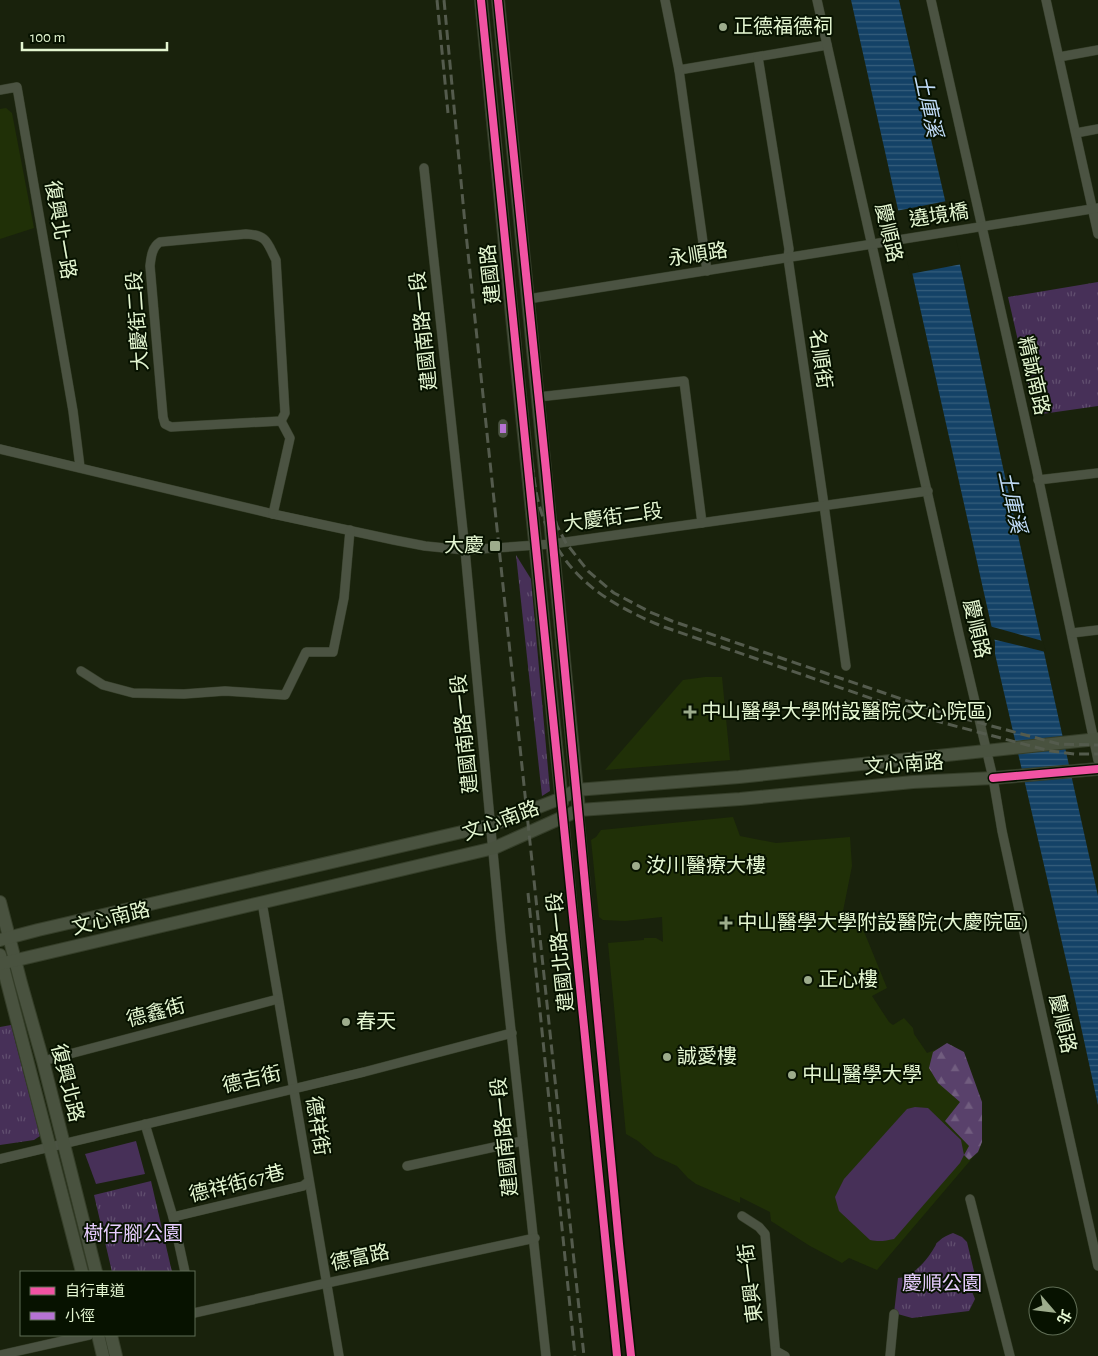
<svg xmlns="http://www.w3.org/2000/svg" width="1098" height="1356" viewBox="0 0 1098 1356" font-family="'Alegreya Sans','Noto Sans TC',sans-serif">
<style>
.built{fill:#203007}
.grass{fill:url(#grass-tufts)}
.forest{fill:url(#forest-firs)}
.pitch{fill:#473058}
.water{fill:url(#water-rules)}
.pier{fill:#19220c}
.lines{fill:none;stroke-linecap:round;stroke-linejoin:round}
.street-casing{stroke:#353e29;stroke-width:10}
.secondary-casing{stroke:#353e29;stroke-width:14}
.street{stroke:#4b5342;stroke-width:9}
.secondary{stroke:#49523f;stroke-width:12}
.rail{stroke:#545b4d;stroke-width:3;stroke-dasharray:10 5;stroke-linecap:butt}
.quiet{stroke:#b673d3;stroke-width:6;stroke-dasharray:12 6;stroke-linecap:butt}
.cycleway-casing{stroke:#071200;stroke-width:11}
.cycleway{stroke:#f153a3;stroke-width:8}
.poi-dot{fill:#9dac8c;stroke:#071200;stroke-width:2}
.labels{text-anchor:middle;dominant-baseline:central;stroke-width:4;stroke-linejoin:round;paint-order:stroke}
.poi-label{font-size:20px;fill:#e4f6d1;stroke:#071200;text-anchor:start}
.street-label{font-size:20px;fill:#e4f6d1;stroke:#071200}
.park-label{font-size:20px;fill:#e7cdfe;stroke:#071200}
.water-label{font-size:21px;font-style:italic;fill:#c1dcf8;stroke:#071200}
</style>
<defs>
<pattern id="grass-tufts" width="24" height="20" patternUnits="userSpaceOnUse" patternTransform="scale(1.25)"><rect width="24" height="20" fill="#473058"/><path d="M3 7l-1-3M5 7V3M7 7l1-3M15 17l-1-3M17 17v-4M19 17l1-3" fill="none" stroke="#614f6f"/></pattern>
<pattern id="forest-firs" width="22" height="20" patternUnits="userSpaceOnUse" patternTransform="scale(1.25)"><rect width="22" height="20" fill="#59416b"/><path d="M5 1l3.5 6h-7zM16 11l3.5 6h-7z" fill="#715d7f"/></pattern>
<pattern id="water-rules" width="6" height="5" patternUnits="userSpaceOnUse" patternTransform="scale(1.25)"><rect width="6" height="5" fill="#144267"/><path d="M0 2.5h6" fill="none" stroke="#365e7c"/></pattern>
</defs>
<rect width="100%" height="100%" fill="#19220c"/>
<g class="built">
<polygon points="6,108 12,113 34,228 0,239 0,109"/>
<polygon points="705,677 722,677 730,760 605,770 683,680"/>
<polygon points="733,817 740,836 776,843 850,837 852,866 843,911 852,911 865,934 887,988 872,996 889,1022 893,1025 904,1018 913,1028 914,1034 927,1053 942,1047 979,1121 980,1149 877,1270 849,1258 842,1263 810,1246 771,1221 770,1212 740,1197 740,1203 696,1184 688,1178 677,1166 655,1156 638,1141 626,1134 608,943 644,940 644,938 656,938 663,942 662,917 625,921 603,920 599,917 591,840 596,837 601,830"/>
</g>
<g class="grass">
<polygon points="1098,282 1098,406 1035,415 1008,297"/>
<polygon points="516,555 531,579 550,791 542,796"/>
<polygon points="11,1025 40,1136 34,1140 0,1145 0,1027"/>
<polygon points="151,1181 172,1272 112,1272 94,1195"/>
<path d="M953,1233L962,1237L967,1242L978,1288L971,1289L975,1299L969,1311L912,1318L894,1313L898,1278C912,1278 928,1259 934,1248C938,1242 934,1245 939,1241C943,1237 948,1235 953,1233Z"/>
</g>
<polygon class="forest" points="947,1043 964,1052 982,1102 982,1142 978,1152 969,1160 964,1155 969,1146 945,1121 960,1102 938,1083 929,1068 933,1052"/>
<g class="pitch">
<path d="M915,1107L928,1108L961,1140L964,1155L960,1163L894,1239C885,1241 879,1242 870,1240L839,1211L835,1197L844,1179L907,1109Z"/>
<polygon points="136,1141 145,1174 96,1184 85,1154"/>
</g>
<polygon class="water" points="851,0 899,0 963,278 1002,463 1098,896 1098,1105 1073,990 995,654 995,642"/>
<g class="pier">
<polygon points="947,201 962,264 910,274 896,211"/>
<polygon points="989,626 1043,641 1046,652 992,639"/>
</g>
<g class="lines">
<defs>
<g id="street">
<polyline points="665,0 679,70 827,45"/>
<polyline points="817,0 959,634 993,778 1002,831 1036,988 1098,1266"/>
<polyline points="931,0 1036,467 1098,760"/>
<polyline points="1046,0 1098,234"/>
<polyline points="758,57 789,249 788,258 824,505 846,666"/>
<polyline points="1059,57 1098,50"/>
<polyline points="679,70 707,271"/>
<polyline points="0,90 17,87 73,411 80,467"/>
<polyline points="1076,133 1098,129"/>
<polyline points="424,168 465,550 501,938 546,1356"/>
<polyline points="528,299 1098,208"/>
<polyline points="538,397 684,381 702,523"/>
<polyline points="503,424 503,433"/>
<polyline points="0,449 273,514 394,540 425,546 465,550 552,544 928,491"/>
<polyline points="1038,480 1098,473"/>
<path d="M273,514L290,438L281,421L171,427L165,424L163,417L150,266C151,257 152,247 160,242L246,234C268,235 267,243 276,260L285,413L281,421"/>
<polyline points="1072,633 1098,630"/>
<polyline points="81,671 103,685 133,693 184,694 225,691 285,695 306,652 333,652 344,598 350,530"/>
<polyline points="579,810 619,1244 631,1356"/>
<polyline points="564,817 617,1356"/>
<polyline points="262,902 339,1356"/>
<polyline points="43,1061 278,999"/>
<polyline points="145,1124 173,1217 185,1272"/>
<polyline points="0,1159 364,1072 512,1033"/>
<polyline points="407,1166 522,1141"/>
<polyline points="970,1199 1010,1356"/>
<polyline points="742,1216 759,1227 765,1234 776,1356"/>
<polyline points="173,1217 303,1186 308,1182"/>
<polyline points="194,1313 327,1283 535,1238"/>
<polyline points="776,1351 785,1356"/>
<polyline points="0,1355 89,1335"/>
<polyline points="890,1356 894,1314"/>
</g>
<g id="secondary">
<polyline points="481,0 516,357 562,803"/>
<polyline points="498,0 579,810"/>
<polyline points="0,902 21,983 43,1061 96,1272"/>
<polyline points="0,940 38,930 492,825 562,798 576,790 739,777 1098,739"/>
<polyline points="0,955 82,1272"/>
<polyline points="0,964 494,848 579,810 740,799 913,782 993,778 1098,769"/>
<polyline points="98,1335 103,1356"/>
<polyline points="111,1335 116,1356"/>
</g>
</defs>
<use href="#street" class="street-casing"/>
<use href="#secondary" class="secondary-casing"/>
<use href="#street" class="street"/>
<use href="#secondary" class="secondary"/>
<g class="rail">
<polyline points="437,0 448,113"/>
<polyline points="444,0 465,224 584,1356"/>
<path d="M484,0L531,459C534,475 535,492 540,508C560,574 603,602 664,627L940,722L1050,751L1075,754H1098"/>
<polyline points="494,0 546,488 557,526 566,543 588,571 614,593 650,612 672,621 943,713 1059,744 1098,745"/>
<polyline points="528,893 575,1356"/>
</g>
<polyline class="quiet" points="503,424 503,433"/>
<defs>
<g id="cycleway">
<polyline points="481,0 617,1356"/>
<polyline points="498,0 546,470 619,1244 631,1356"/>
<polyline points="993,778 1098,769"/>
</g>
</defs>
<use href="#cycleway" class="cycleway-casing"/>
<use href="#cycleway" class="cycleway"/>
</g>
<g class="poi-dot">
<circle cx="723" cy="27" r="5"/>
<rect x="489" y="540" width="12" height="12" rx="2.5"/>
<path d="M687.5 704.5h5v5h5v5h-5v5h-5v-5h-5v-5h5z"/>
<circle cx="636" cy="866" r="5"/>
<path d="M723.5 915.5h5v5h5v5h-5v5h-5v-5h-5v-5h5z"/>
<circle cx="808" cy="980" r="5"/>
<circle cx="346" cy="1022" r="5"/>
<circle cx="667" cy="1057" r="5"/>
<circle cx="792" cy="1075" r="5"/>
</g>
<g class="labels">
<g class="poi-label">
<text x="733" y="27">正德福德祠</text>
<text x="484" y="546" text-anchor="end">大慶</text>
<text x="701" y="712">中山醫學大學附設醫院(文心院區)</text>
<text x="646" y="866">汝川醫療大樓</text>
<text x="737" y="923">中山醫學大學附設醫院(大慶院區)</text>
<text x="818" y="980">正心樓</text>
<text x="356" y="1022">春天</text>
<text x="677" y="1057">誠愛樓</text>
<text x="802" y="1075">中山醫學大學</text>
</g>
<g class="street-label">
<text transform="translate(939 216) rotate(-9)">遶境橋</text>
<text transform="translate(60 230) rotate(80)">復興北一路</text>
<text transform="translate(888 233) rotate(77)">慶順路</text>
<text transform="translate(698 255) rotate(-9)">永順路</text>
<text transform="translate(491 274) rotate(-96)">建國路</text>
<text transform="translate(138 321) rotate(-94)">大慶街二段</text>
<text transform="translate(424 331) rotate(-96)">建國南路一段</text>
<text transform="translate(820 359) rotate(82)">名順街</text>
<text transform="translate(1033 376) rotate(77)">精誠南路</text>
<text transform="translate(613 518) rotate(-8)">大慶街二段</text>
<text transform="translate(976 629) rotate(77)">慶順路</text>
<text transform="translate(465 734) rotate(-96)">建國南路一段</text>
<text transform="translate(904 765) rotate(-4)">文心南路</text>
<text transform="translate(501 821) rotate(-20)">文心南路</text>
<text transform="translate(111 919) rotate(-14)">文心南路</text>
<text transform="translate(561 952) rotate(-96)">建國北路一段</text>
<text transform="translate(156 1013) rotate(-15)">德鑫街</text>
<text transform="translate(1062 1024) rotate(77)">慶順路</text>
<text transform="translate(252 1080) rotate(-13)">德吉街</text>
<text transform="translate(67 1083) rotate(76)">復興北路</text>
<text transform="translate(317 1126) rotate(81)">德祥街</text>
<text transform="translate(505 1137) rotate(-96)">建國南路一段</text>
<text transform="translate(237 1184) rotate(-14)">德祥街67巷</text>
<text transform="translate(360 1258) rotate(-12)">德富路</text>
<text transform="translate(751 1283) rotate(-97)">東興一街</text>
</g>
<g class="park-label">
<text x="133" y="1234">樹仔腳公園</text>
<text x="942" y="1284">慶順公園</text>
</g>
<g class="water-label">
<text transform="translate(928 106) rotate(78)">土庫溪</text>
<text transform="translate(1012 502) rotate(78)">土庫溪</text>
</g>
</g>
<rect x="20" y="1271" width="175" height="65" fill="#071200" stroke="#5f6d54"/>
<rect x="30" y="1287" width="25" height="8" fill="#f153a3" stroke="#5f6d54"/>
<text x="65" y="1296" font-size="15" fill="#e4f6d1">自行車道</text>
<rect x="30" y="1312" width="25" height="8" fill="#b673d3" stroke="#5f6d54"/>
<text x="65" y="1321" font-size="15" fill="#e4f6d1">小徑</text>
<g transform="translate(1053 1311) rotate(118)"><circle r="24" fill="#071200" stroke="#5f6d54"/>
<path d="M0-4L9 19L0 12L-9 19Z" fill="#9dac8c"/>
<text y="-8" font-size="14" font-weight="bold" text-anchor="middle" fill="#e4f6d1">北</text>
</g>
<path d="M22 42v8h145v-8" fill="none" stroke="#e4f6d1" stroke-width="2.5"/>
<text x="30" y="42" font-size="15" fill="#e4f6d1" stroke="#071200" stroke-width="4" paint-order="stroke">100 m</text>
</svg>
